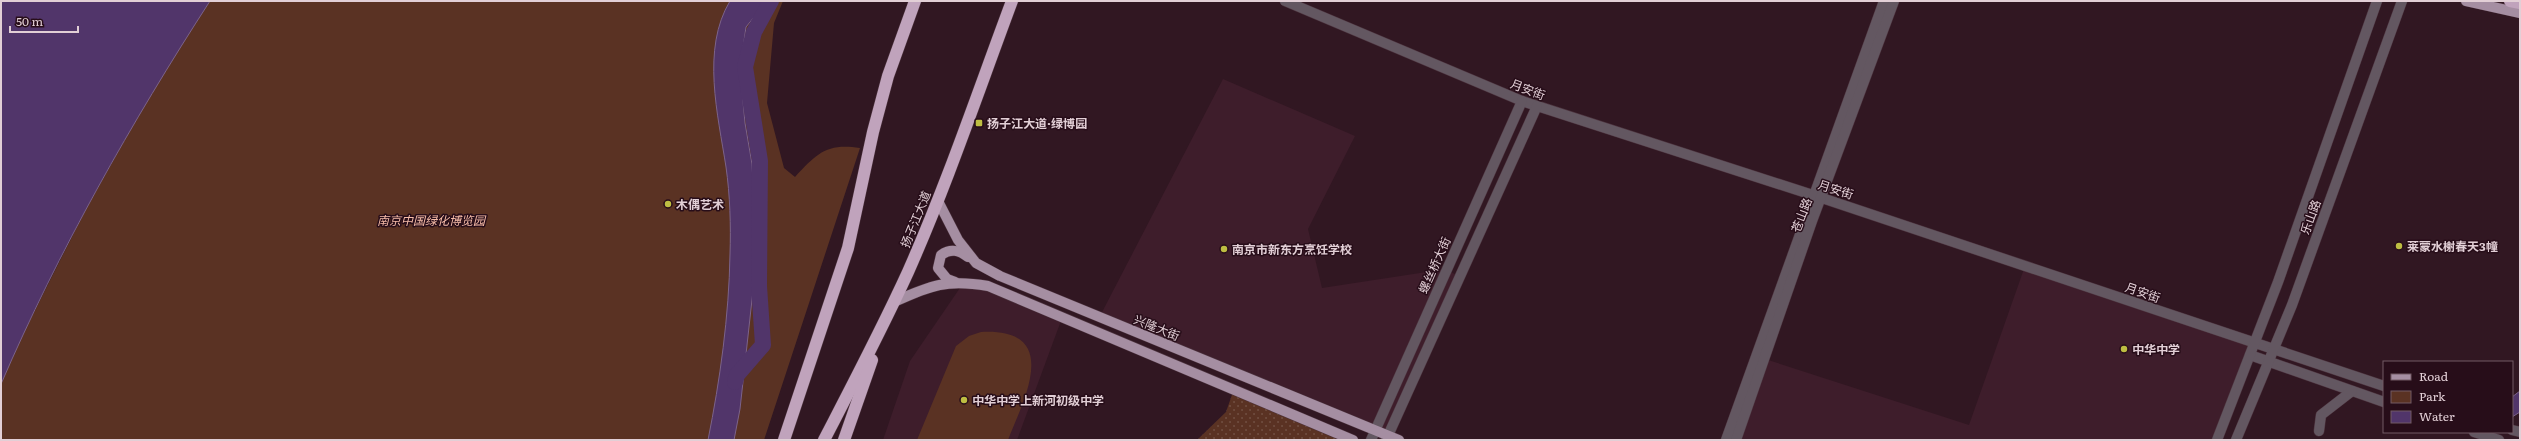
<svg xmlns="http://www.w3.org/2000/svg" width="2521" height="441" viewBox="0 0 2521 441" font-family="Literata,'Noto Sans SC',serif">
<style>
.built{fill:#3e1d2b}
.grass{fill:url(#grass-dots)}
.green{fill:#5a3223}
.water{fill:#51356a;stroke:#7c638a}
.lines{fill:none;stroke-linecap:round;stroke-linejoin:round}
.river{stroke:#51356a;stroke-width:16}
.minor-casing{stroke:#4d343f;stroke-width:11}
.major-casing{stroke:#4d343f;stroke-width:11}
.highway-casing{stroke:#4d343f;stroke-width:13}
.minor{stroke:#635761;stroke-width:10}
.major{stroke:#a58ea2;stroke-width:10}
.highway{stroke:#c0a3bc;stroke-width:12}
.poi-dot{fill:#bebe42;stroke:#270d19;stroke-width:1.5}
.labels{text-anchor:middle;dominant-baseline:central;stroke-width:3;stroke-linejoin:round;paint-order:stroke}
.street-label{font-size:12px;fill:#e2cfd6;stroke:#270d19}
.poi-label{font-size:12px;font-weight:bold;fill:#e2cfd6;stroke:#270d19;text-anchor:start}
.park-label{font-size:12px;font-style:italic;fill:#f7bda9;stroke:#270d19}
</style>
<defs>
<pattern id="grass-dots" width="8" height="8" patternUnits="userSpaceOnUse"><rect width="8" height="8" fill="#5a3223"/><path d="M2 2h.1M6 6h.1" fill="none" stroke="#714f42" stroke-width="1.8" stroke-linecap="round"/></pattern>
</defs>
<rect width="100%" height="100%" fill="#311722"/>
<g class="built">
<polygon points="1223,79 1355,136 1308,229 1322,288 1446,269 1458,276 1387,436 1099,318"/>
<polygon points="2025,266 2255,344 2217,440 1736,440 1765,359 1969,425"/>
<polygon points="964,282 1062,318 1017,440 883,440 910,361"/>
</g>
<polygon class="grass" points="1234,389 1353,440 1197,440 1226,412"/>
<g class="green">
<path d="M210,1H783L774,23L767,103L784,168L795,177C817,153 827,143 860,148L764,440H1V384L15,350L85,211L161,75Z"/>
<path d="M981,332C1062,328 1025,397 1008,440H917L956,346L969,336Z"/>
</g>
<g class="water">
<path d="M1,1H210C131,123 59,250 1,384Z"/>
<path d="M730,1H767L746,27L740,69L745,123L752,164L757,254L740,409L734,440H708C720,380 729,316 730,254C731,226 730,195 726,167C718,115 701,49 730,1Z"/>
<polygon points="2520,391 2520,412 2512,417 2512,397"/>
</g>
<g class="lines">
<polyline class="river" points="735,382 737,375 763,345 759,286 760,161 745,67 754,32 771,1"/>
<defs>
<g id="minor">
<polyline points="1285,1 1522,101 1822,198 2384,386"/>
<polyline points="2250,355 2384,402"/>
<polyline points="2512,430 2520,432"/>
<polyline points="2319,431 2321,415 2352,391"/>
<polyline points="2474,432 2499,440"/>
<polyline points="1371,440 1522,101"/>
<polyline points="1386,440 1537,106"/>
<polyline points="1726,440 1884,1"/>
<polyline points="1736,440 1812,221 1894,1"/>
<polyline points="2217,440 2278,282 2377,1"/>
<polyline points="2236,440 2292,305 2402,1"/>
</g>
<g id="major">
<polyline points="2466,1 2520,13"/>
<polyline points="938,201 958,240 976,263 1000,276 1399,440"/>
<path d="M955,282L947,279L938,268L941,255C951,248 959,250 968,257"/>
<path d="M894,302C931,285 947,279 988,286L1353,440"/>
</g>
<g id="highway">
<polyline points="2510,1 2520,3"/>
<polyline points="784,440 848,248 873,132 888,76 915,1"/>
<path d="M824,440C853,384 882,329 908,272C947,184 978,92 1012,1"/>
<polyline points="844,440 872,360"/>
</g>
</defs>
<use href="#minor" class="minor-casing"/>
<use href="#major" class="major-casing"/>
<use href="#highway" class="highway-casing"/>
<use href="#minor" class="minor"/>
<use href="#major" class="major"/>
<use href="#highway" class="highway"/>
</g>
<g class="poi-dot">
<rect x="975" y="119" width="8" height="8" rx="2"/>
<circle cx="668" cy="204" r="4"/>
<circle cx="2399" cy="246" r="4"/>
<circle cx="1224" cy="249" r="4"/>
<circle cx="2124" cy="349" r="4"/>
<circle cx="964" cy="400" r="4"/>
</g>
<g class="labels">
<g class="street-label">
<text transform="translate(1528 89) rotate(21)">月安街</text>
<text transform="translate(1836 189) rotate(18)">月安街</text>
<text transform="translate(1801 215) rotate(-69)">苍山路</text>
<text transform="translate(2310 217) rotate(-70)">乐山路</text>
<text transform="translate(915 219) rotate(-68)">扬子江大道</text>
<text transform="translate(1434 265) rotate(-66)">螺丝桥大街</text>
<text transform="translate(2143 292) rotate(19)">月安街</text>
<text transform="translate(1157 327) rotate(22)">兴隆大街</text>
</g>
<g class="poi-label">
<text x="987" y="123">扬子江大道·绿博园</text>
<text x="676" y="204">木偶艺术</text>
<text x="2407" y="246">莱蒙水榭春天3幢</text>
<text x="1232" y="249">南京市新东方烹饪学校</text>
<text x="2132" y="349">中华中学</text>
<text x="972" y="400">中华中学上新河初级中学</text>
</g>
<g class="park-label">
<text x="431" y="220">南京中国绿化博览园</text>
</g>
</g>
<rect width="2521" height="441" fill="none" stroke="#e2cfd6" stroke-width="4"/>
<rect x="2383" y="361" width="130" height="72" fill="#270d19" stroke="#725b65"/>
<rect x="2391" y="374" width="20" height="6" fill="#a58ea2" stroke="#725b65"/>
<text x="2419" y="381" font-size="12" fill="#e2cfd6">Road</text>
<rect x="2391" y="391" width="20" height="12" fill="#5a3223" stroke="#725b65"/>
<text x="2419" y="401" font-size="12" fill="#e2cfd6">Park</text>
<rect x="2391" y="411" width="20" height="12" fill="#51356a" stroke="#725b65"/>
<text x="2419" y="421" font-size="12" fill="#e2cfd6">Water</text>
<path d="M10 26v6h68v-6" fill="none" stroke="#e2cfd6" stroke-width="2"/>
<text x="16" y="26" font-size="12" fill="#e2cfd6" stroke="#270d19" stroke-width="3" paint-order="stroke">50 m</text>
</svg>
